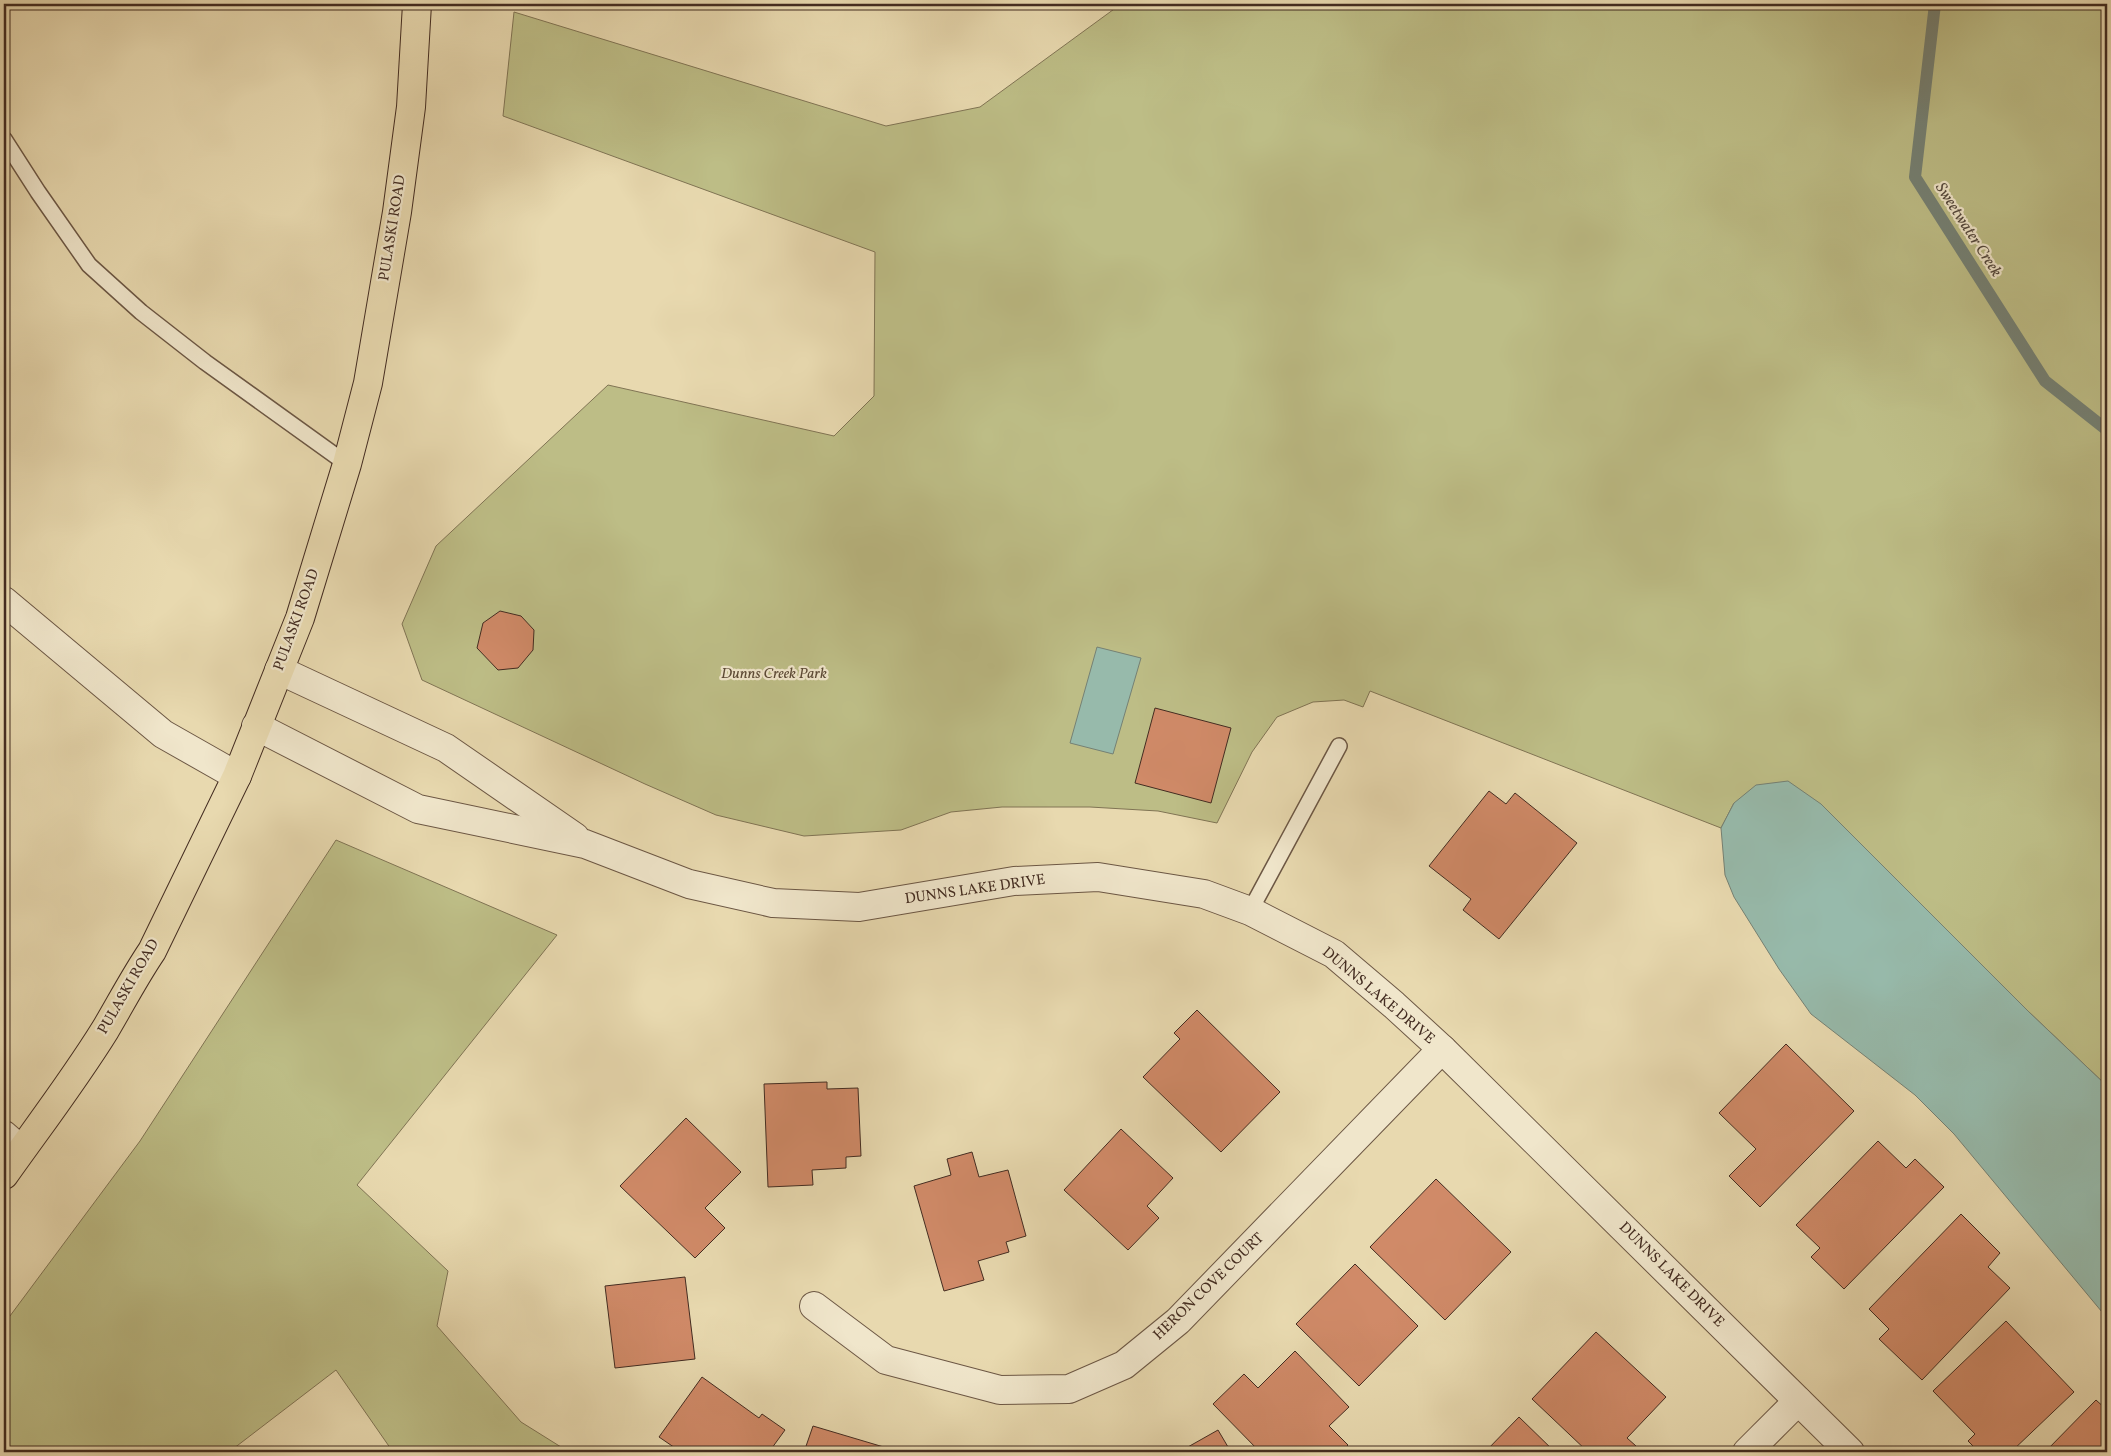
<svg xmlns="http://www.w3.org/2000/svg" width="2111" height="1456" viewBox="0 0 2111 1456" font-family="Vollkorn,serif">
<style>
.green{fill:#bdbd86;stroke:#807454}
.water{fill:#97baab;stroke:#758174}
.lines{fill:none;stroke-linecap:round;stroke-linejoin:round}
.stream{stroke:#758174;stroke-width:12}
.building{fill:#d08a68;stroke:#432c21}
.lane-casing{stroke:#6c5744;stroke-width:18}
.street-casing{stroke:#6c5744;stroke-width:30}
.primary-casing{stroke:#432c21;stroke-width:30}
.lane{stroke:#f0e6cb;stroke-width:15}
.street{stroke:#f0e6cb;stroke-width:28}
.primary{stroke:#e8d9af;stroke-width:28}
.labels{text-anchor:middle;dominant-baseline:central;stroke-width:4.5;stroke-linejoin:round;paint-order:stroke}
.street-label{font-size:15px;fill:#432c21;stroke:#f0e6cb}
.park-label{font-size:15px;font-style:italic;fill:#5b4935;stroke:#f0e6cb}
.water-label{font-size:16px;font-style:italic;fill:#54483d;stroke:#f0e6cb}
</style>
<rect width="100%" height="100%" fill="#e8d9af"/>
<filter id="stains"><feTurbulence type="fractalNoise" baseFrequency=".004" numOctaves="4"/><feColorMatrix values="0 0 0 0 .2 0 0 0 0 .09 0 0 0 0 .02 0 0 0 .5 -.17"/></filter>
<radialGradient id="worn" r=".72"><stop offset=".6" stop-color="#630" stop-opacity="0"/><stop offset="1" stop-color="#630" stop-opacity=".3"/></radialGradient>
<g class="green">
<polygon points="1121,4 2107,4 2107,1086 2029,1012 1734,803 1721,828 1370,691 1363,707 1344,700 1313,702 1277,717 1252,752 1217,823 1158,811 1090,807 1002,807 951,812 901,830 804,836 716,815 645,784 422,680 402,624 436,546 608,385 834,436 874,396 875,252 503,116 514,12 886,126 980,107"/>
<polygon points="336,840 557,935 357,1185 448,1271 437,1326 521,1422 569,1452 393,1452 336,1370 229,1452 4,1452 4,1324 140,1141"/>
</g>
<g class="water">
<polygon points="1097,647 1141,658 1113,754 1070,743"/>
<polygon points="1788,781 1821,804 2029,1012 2107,1086 2107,1318 1954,1134 1915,1095 1811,1014 1779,969 1734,897 1725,875 1721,828 1734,803 1756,785"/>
</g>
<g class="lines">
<polyline class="stream" points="1935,4 1915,177 2045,381 2107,430"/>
</g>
<g class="building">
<polygon points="500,611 521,616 534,630 533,650 518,668 498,670 477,648 483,623"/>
<polygon points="1155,708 1231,728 1211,803 1135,783"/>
<polygon points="1489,791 1506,804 1515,793 1577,843 1499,939 1463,910 1471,899 1429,866"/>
<polygon points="1197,1010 1280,1092 1221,1152 1143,1077 1180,1039 1174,1033"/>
<polygon points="1786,1044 1854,1111 1760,1207 1729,1176 1756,1149 1719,1113"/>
<polygon points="827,1082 827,1089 858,1088 861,1156 846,1157 846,1168 812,1170 813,1185 768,1187 764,1084"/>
<polygon points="686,1118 741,1172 705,1208 725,1228 695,1258 620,1186"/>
<polygon points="1121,1129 1173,1178 1147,1206 1159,1218 1128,1250 1064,1190"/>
<polygon points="1878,1141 1906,1168 1915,1159 1944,1187 1844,1289 1811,1257 1820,1248 1796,1225"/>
<polygon points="972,1152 979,1177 1008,1170 1026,1236 1006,1242 1009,1252 978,1261 984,1280 944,1291 914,1186 951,1175 947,1159"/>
<polygon points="1436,1179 1511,1252 1445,1320 1370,1247"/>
<polygon points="1961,1214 2000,1253 1988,1267 2010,1288 1922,1380 1879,1339 1889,1329 1869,1309"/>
<polygon points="1355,1264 1418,1326 1359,1386 1296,1324"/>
<polygon points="685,1277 695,1359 615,1368 605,1286"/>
<polygon points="2006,1321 2074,1392 2011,1452 1979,1452 1968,1441 1975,1434 1933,1391"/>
<polygon points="1596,1332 1666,1397 1627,1438 1636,1446 1630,1452 1588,1452 1532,1399"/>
<polygon points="1295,1351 1349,1407 1329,1426 1348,1445 1341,1452 1260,1452 1213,1404 1244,1374 1258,1388"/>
<polygon points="702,1377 759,1418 762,1414 785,1430 769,1452 681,1452 659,1437"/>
<polygon points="2096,1400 2107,1410 2107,1452 2045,1452"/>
<polygon points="1519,1417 1555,1452 1485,1452"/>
<polygon points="813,1426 887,1448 886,1452 804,1452"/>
<polygon points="1218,1430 1231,1452 1179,1452"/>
</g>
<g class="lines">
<defs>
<g id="lane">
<polyline points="4,139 38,192 89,265 141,312 205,362 347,464"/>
<polyline points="1250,911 1339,746"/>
</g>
<g id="street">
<polyline points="4,601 163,734 237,776"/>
<polyline points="279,670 446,748 575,837"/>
<polyline points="256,726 418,809 585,844 689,884 773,903 859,907 1014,881 1098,877 1204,894 1250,911 1334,954 1394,1005 1442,1049 1850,1452"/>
<polyline points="4,1135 21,1150"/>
<polyline points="814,1306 886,1360 1000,1390 1069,1389 1124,1365 1178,1321 1442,1049"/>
<polyline points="1747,1452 1798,1401"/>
</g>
<path id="primary" d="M4,1175C38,1127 74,1080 105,1030C121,1003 135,976 152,951L237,776L300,618L347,464L368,383L397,212L411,107L417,4"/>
</defs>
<use href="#lane" class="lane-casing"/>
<use href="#street" class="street-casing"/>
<use href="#primary" class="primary-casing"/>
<use href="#lane" class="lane"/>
<use href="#street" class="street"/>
<use href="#primary" class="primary"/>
</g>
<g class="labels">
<g class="street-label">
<text transform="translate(393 228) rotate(-81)">PULASKI ROAD</text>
<text transform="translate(297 620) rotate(-70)">PULASKI ROAD</text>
<text transform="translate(975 890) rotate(-8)">DUNNS LAKE DRIVE</text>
<text transform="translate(129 987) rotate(-60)">PULASKI ROAD</text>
<text transform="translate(1378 996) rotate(40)">DUNNS LAKE DRIVE</text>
<text transform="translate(1671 1275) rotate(45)">DUNNS LAKE DRIVE</text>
<text transform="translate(1209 1287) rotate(-44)">HERON COVE COURT</text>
</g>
<g class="park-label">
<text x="774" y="674">Dunns Creek Park</text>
</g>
<g class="water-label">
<text transform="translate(1968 230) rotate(57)">Sweetwater Creek</text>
</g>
</g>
<rect width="2111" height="1456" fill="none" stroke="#e8d9af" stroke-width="20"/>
<rect x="5" y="5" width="2101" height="1446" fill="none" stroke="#432c21" stroke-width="2.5"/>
<rect x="10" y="10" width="2091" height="1436" fill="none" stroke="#432c21"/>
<rect width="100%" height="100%" filter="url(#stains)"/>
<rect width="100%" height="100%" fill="url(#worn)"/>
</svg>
